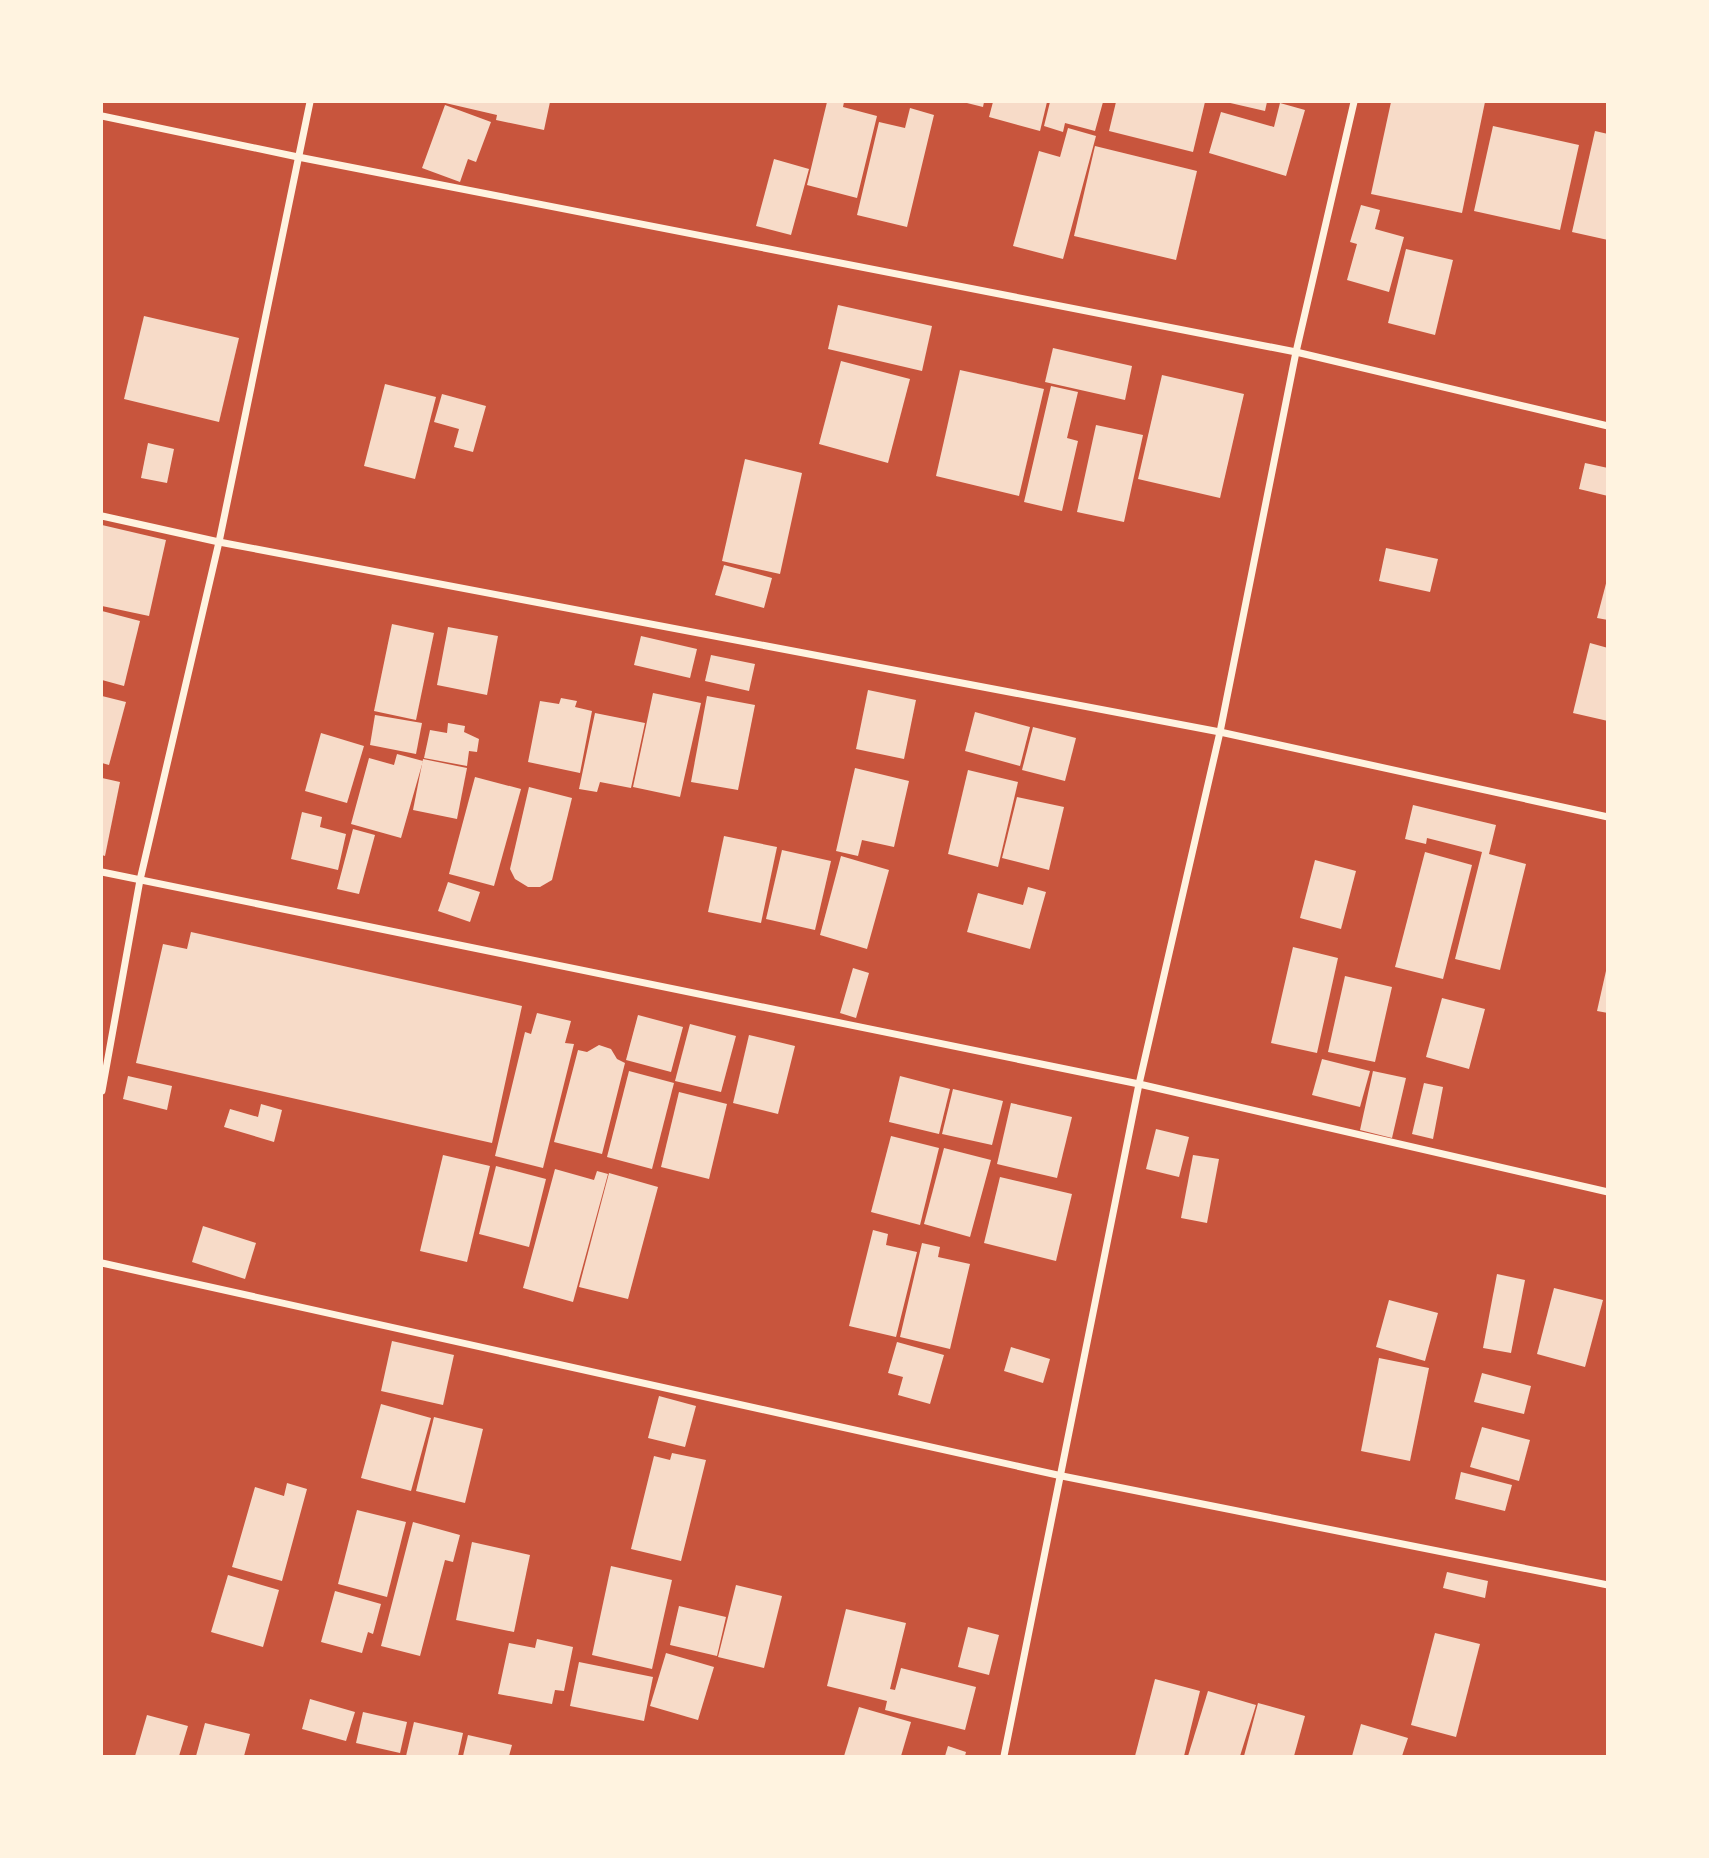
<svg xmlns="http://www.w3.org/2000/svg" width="1709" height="1858" viewBox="0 0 1709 1858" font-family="'Titillium Web',sans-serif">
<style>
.building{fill:#f7dbc8}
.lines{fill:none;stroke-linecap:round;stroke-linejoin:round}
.minor{stroke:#fff3e0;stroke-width:7}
</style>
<rect width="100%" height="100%" fill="#c8553d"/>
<g class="building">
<polygon points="441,102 550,102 544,130 496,120 497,115"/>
<polygon points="827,102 844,102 843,107 877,116 857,198 807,185"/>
<polygon points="963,102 984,102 983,107"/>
<polygon points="993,102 1047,102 1040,131 989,117"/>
<polygon points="1050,102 1103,102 1095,131 1065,123 1063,132 1044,126"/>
<polygon points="1116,102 1205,102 1193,152 1109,131"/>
<polygon points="1226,102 1267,102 1265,111"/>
<polygon points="1391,102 1485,102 1462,213 1371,194"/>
<polygon points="1280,103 1305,110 1286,176 1209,153 1221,112 1274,127"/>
<polygon points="445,105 491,122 476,162 468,159 460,182 422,168"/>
<polygon points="910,108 934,115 907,227 857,215 879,122 905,128"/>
<polygon points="1493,126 1579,145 1560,230 1474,211"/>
<polygon points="1068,128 1096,136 1063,259 1013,246 1039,151 1060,157"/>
<polygon points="1595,131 1608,134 1608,240 1572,232"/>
<polygon points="1095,146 1197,171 1176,260 1074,236"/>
<polygon points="774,159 809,169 791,235 756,226"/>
<polygon points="1361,205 1380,210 1375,229 1404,237 1389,292 1347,280 1357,244 1350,242"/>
<polygon points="1406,249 1453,260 1435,335 1388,323"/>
<polygon points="838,305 932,326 922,371 828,349"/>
<polygon points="144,316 239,338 219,422 124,399"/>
<polygon points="1053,348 1132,366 1125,400 1045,382"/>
<polygon points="841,361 910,379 888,463 819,444"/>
<polygon points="960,370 1044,389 1019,496 936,476"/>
<polygon points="1162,375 1244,394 1220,498 1138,479"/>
<polygon points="385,384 436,397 415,479 364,466"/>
<polygon points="1051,386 1078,392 1067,438 1078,441 1062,511 1024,502"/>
<polygon points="442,394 486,406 473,452 454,447 459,429 434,422"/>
<polygon points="1096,425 1143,435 1124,522 1077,512"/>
<polygon points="148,443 174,449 167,483 141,478"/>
<polygon points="745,459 802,473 780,574 722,561"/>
<polygon points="1585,463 1608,468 1608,496 1579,489"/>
<polygon points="102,525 166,540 149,616 102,606"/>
<polygon points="1386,548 1438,559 1430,592 1379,581"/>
<polygon points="724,565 772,578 764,608 715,595"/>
<polygon points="1608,576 1608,620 1597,618"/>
<polygon points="102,611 140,621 124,686 102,680"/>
<polygon points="392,624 434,633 416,720 374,711"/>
<polygon points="448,627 498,636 487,695 437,685"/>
<polygon points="641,636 697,649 690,678 634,665"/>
<polygon points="1590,643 1608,648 1608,721 1573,713"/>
<polygon points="711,655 755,664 749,691 705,681"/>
<polygon points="868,690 916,700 904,759 856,749"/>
<polygon points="653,693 701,703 680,797 633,787"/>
<polygon points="102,696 126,702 109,765 102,763"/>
<polygon points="707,696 755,705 738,790 691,782"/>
<polygon points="561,698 577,701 575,707 592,711 580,773 528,762 540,701 559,704"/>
<polygon points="975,712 1030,727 1020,766 965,751"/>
<polygon points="595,713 645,723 631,788 600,782 597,792 579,789"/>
<polygon points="375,715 422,723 416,754 370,745"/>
<polygon points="448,723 465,726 464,732 479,739 477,752 469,751 467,766 424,758 430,730 447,733"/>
<polygon points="1033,727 1076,738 1065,781 1022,770"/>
<polygon points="321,733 364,746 347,803 305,791"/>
<polygon points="397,754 423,761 401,838 351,824 369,758 394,765"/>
<polygon points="423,759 467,768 457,819 413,810"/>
<polygon points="855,768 909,781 894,847 862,840 858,856 836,851"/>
<polygon points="968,770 1018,782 998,867 948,854"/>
<polygon points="475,777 521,789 494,886 449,874"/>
<polygon points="102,778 120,782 105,856 102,855"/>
<polygon points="529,787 572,798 552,880 540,887 528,887 515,879 510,869"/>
<polygon points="1017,797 1064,807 1049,870 1002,858"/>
<polygon points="1413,805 1496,825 1489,854 1526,864 1500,970 1455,959 1482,852 1427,838 1426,844 1405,839"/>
<polygon points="302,812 322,817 320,827 346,834 338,870 291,859"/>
<polygon points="353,829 375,835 359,894 337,889"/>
<polygon points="724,836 777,847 761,923 708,912"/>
<polygon points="782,850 831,861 815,930 766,919"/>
<polygon points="1425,852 1472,865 1443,979 1395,967"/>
<polygon points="841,856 889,870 867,949 820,935"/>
<polygon points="1315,860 1356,871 1341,929 1300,918"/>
<polygon points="448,882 480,892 470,922 438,911"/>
<polygon points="1028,887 1046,892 1030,949 967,932 978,893 1023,905"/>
<polygon points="191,932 522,1006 492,1143 136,1063 163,944 187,949"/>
<polygon points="1293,947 1338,958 1317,1053 1271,1043"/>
<polygon points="853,968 869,973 856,1018 840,1013"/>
<polygon points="1606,971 1608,971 1608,1013 1597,1011"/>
<polygon points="1345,976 1392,987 1375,1062 1328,1052"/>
<polygon points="1442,998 1485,1009 1469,1069 1426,1057"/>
<polygon points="537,1013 571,1021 565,1043 574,1044 543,1168 495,1156 525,1032 531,1034"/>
<polygon points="638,1015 683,1027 671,1072 626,1060"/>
<polygon points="690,1024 736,1036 721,1092 675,1081"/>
<polygon points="749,1035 795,1046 778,1114 733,1103"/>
<polygon points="599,1045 611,1049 617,1059 625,1063 602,1154 554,1142 578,1050 587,1052"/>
<polygon points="1322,1059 1370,1071 1360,1107 1312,1095"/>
<polygon points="629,1071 674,1083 652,1169 607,1157"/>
<polygon points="1373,1071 1406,1078 1392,1138 1360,1130"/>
<polygon points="128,1076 172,1086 167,1110 123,1099"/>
<polygon points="900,1076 950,1089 939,1134 889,1122"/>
<polygon points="1424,1083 1443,1087 1433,1139 1412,1134"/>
<polygon points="953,1089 1003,1101 992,1145 942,1134"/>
<polygon points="679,1092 727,1104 709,1179 661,1167"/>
<polygon points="1011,1103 1072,1117 1057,1178 997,1164"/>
<polygon points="261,1104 282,1110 274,1142 224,1127 230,1109 258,1117"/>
<polygon points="1156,1129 1189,1137 1179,1177 1146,1169"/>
<polygon points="891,1136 939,1148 920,1225 871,1212"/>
<polygon points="944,1148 991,1160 970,1237 924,1224"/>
<polygon points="443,1155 490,1166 467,1262 420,1251"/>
<polygon points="1193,1155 1219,1159 1207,1223 1181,1218"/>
<polygon points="496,1166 546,1179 529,1247 479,1234"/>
<polygon points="555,1169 594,1180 597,1171 608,1174 573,1302 523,1288"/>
<polygon points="609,1173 658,1187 628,1299 579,1287"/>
<polygon points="1000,1177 1072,1194 1056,1261 984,1243"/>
<polygon points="203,1226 256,1243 245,1279 192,1262"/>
<polygon points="873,1230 888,1234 886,1245 917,1252 896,1337 849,1326"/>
<polygon points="922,1243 940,1247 938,1257 970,1264 950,1349 900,1337"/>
<polygon points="1497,1274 1525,1280 1511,1353 1483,1348"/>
<polygon points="1554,1288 1603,1300 1585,1367 1537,1354"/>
<polygon points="1389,1300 1438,1313 1425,1361 1376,1347"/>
<polygon points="392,1341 454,1355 443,1405 381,1391"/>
<polygon points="897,1342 944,1355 930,1404 898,1395 903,1377 888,1373"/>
<polygon points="1011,1347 1050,1359 1043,1383 1004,1371"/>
<polygon points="1379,1358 1429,1368 1410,1461 1361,1451"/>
<polygon points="1482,1373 1531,1386 1524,1414 1474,1402"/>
<polygon points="659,1396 696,1406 685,1447 648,1438"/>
<polygon points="381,1404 431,1418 411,1491 361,1478"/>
<polygon points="434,1417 483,1429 465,1503 416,1491"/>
<polygon points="1482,1427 1530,1440 1519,1481 1470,1467"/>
<polygon points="672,1453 706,1460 681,1561 631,1549 654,1456 670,1460"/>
<polygon points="1461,1472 1512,1485 1505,1511 1455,1499"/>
<polygon points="287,1483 307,1489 282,1581 232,1567 255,1487 284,1496"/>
<polygon points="357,1510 406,1522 387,1597 338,1584"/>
<polygon points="413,1522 460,1535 453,1562 445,1560 420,1656 381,1646"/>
<polygon points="472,1542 530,1555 514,1632 456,1620"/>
<polygon points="611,1566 672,1580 652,1669 592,1655"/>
<polygon points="1447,1572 1488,1581 1485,1598 1443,1588"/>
<polygon points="228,1575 279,1590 263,1647 211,1632"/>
<polygon points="736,1585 782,1596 764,1668 718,1657"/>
<polygon points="335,1591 381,1604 373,1634 368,1632 362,1653 321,1642"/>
<polygon points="679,1606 726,1617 717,1656 670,1645"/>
<polygon points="846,1609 906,1623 890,1689 895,1690 901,1668 976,1687 965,1730 885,1710 887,1701 827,1686"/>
<polygon points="968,1627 999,1635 989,1675 958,1667"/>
<polygon points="1435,1633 1480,1644 1456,1737 1411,1725"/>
<polygon points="537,1639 573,1647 564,1691 555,1690 552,1704 498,1694 509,1643 535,1648"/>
<polygon points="666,1653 714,1667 698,1720 650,1706"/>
<polygon points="579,1662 653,1677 644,1721 570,1706"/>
<polygon points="1155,1679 1200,1691 1184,1756 1135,1756"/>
<polygon points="1208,1691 1256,1705 1240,1756 1188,1756"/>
<polygon points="310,1699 355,1712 346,1741 302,1729"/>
<polygon points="1258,1703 1305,1716 1294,1756 1244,1756"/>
<polygon points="859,1707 911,1722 901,1756 844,1756"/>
<polygon points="363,1712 407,1722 400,1753 356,1743"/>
<polygon points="147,1715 188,1726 179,1756 135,1756"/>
<polygon points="414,1722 463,1733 458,1756 406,1756"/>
<polygon points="205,1723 250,1734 244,1756 196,1756"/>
<polygon points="1361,1724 1408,1738 1402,1756 1352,1756"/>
<polygon points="468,1735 512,1745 509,1756 463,1756"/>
<polygon points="948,1746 966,1752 965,1756 945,1756"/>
</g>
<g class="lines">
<g class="minor">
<polyline points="102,116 298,157 1296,352 1608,426"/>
<polyline points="102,516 219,542 1220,732 1608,817"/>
<polyline points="102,872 1139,1084 1608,1192"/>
<polyline points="102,1091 140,880 219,542 310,102"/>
<polyline points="102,1263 1062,1476 1608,1585"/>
<polyline points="1004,1756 1139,1084 1220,732 1296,352 1354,102"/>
</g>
</g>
<rect width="1709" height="1858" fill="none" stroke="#fff3e0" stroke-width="206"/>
</svg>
